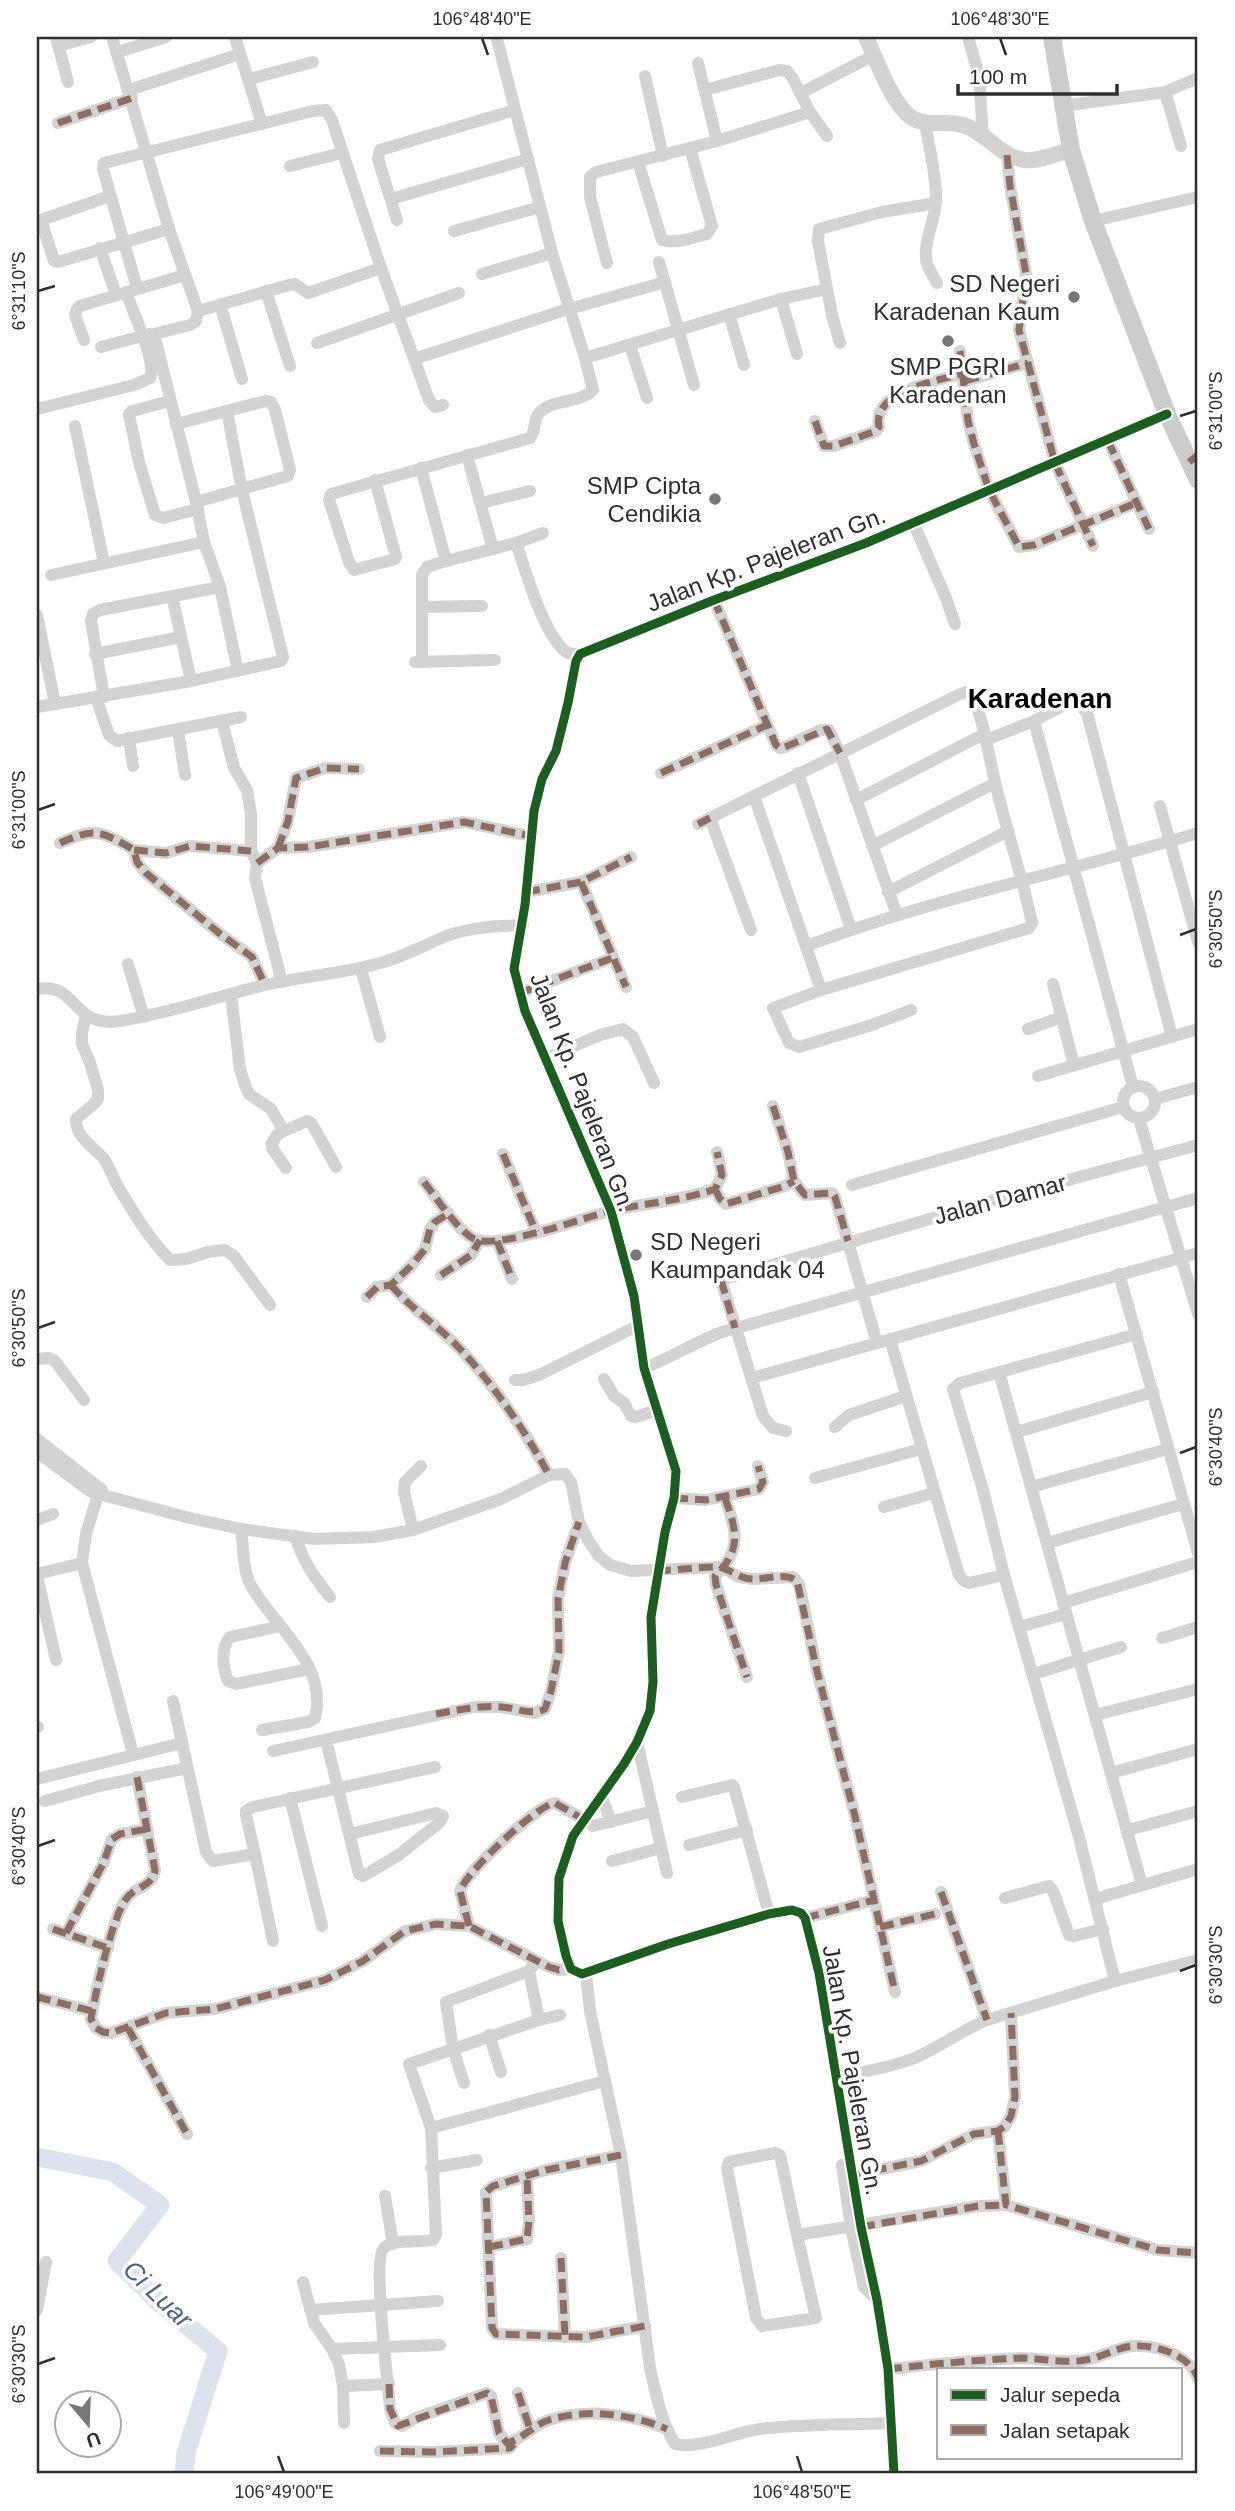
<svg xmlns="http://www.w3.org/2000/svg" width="1235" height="2511" viewBox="0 0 1235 2511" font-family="Helvetica,sans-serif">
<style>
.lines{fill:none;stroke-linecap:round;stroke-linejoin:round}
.river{stroke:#dbe4ee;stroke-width:19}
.minor{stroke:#d3d3d3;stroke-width:12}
.tertiary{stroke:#d3d3d3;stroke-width:16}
.secondary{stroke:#ccc;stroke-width:18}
.quiet{stroke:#8d6e63;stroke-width:7;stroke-dasharray:14 7;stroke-linecap:butt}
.cycleway-casing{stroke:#fff;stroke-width:13}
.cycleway{stroke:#1b5e20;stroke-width:9}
.ticks{fill:none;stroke:#2e2e2e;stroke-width:2.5}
.poi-dot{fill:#777;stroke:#fff;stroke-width:2.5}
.labels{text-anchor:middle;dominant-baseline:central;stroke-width:7;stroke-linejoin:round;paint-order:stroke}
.poi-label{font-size:24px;fill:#2e2e2e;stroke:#fff;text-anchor:end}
.street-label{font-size:24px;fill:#2e2e2e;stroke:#fff}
.water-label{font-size:26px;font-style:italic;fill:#466387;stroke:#fff}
.quarter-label{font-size:28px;font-weight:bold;fill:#000;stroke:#fff}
.neatline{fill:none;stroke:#2e2e2e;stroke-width:2.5}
.ticks-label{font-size:18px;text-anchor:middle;fill:#2e2e2e}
</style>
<rect width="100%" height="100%" fill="#fff"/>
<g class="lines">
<polyline class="river" points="37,2157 113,2172 160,2205 117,2261 159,2302 218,2351 186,2453 184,2474"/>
<g class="minor">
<polyline points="56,37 68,82"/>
<polyline points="112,37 169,229 198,311 196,321 190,325 154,334 196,502 204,542 220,587 238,671"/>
<polyline points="235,37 262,124"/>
<polyline points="968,37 979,76 983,136"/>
<polyline points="497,39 552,253 585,358"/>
<polyline points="58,46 91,37"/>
<polyline points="118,52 166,37"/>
<polyline points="698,63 717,141"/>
<polyline points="645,76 663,156"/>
<polyline points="249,79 313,62"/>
<polyline points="129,90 240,54"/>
<polyline points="705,90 779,70 787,71 792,77 810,112 827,136"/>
<polyline points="1165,92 1181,146"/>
<polyline points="801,93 874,55"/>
<polyline points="1062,106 1165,92 1198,78"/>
<polyline points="58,123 132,98"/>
<path d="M925,123C929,146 935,170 936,194C938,217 921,244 927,264C929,270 934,277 937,283"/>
<polyline points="1007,155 1010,186 1026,274 1019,330 1055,463 1093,546"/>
<path d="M638,162L662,240C676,244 693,238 707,234L712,226L690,148"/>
<polyline points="290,166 342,153"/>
<polyline points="110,196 41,220 54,261 58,262 169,229"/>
<polyline points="391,199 528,159"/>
<polyline points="397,220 378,159 380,150 515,110"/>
<polyline points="1093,221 1198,197"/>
<polyline points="454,231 540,207"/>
<polyline points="100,248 116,295"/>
<polyline points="659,262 694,385"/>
<polyline points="607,263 590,197 590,177 596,172 717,141 810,112"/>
<polyline points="482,274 552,253"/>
<polyline points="137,288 103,169 104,163 313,111 326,110 332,120 381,268 429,400 435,407 443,405"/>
<polyline points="266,291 290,366"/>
<polyline points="781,299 797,354"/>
<polyline points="220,304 242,379"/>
<polyline points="198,311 289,285 295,284 308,293 314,291 381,268"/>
<polyline points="729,314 744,365"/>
<polyline points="84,340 75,315 77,309 80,306 185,275"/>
<polyline points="317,343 459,293"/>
<polyline points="840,343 832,315 818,241 819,229 882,212 936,203"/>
<polyline points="630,345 647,398"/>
<polyline points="101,347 150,334"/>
<polyline points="960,351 968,421 974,444 989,490 1019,547 1034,545 1136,503"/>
<polyline points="414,359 562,311 665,282"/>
<polyline points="965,381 1028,363"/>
<polyline points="170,401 132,411 129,414 139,462 155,515 163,518 198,509"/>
<path d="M37,409L134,385L150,378C157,362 132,310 126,292"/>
<path d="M815,421L824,446H834L876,431L879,427C871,391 938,381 964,373"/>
<polyline points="176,424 266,401 271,402 275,410 290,470 288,476 196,502"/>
<polyline points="75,426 104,563"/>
<polyline points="1108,441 1149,529"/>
<polyline points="467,455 493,549"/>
<polyline points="421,468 446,561 516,543 543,533"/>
<path d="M375,480L396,557L395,559L354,570L349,562L329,500L331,494L530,438C537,430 532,420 540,412C555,398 579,404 593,390L585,358L781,299L827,289"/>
<polyline points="481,503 530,491"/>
<polyline points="913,522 946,598 955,624"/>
<path d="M516,543C526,572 542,630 564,650C568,655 574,654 580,654"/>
<polyline points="51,575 204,542"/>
<polyline points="172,596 191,681"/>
<polyline points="714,600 776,745 780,748 785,747 821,730 829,730 840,753 897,915"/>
<polyline points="422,607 482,606"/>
<polyline points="37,615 55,704"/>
<polyline points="95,654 181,637"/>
<polyline points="415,662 495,660"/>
<polyline points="422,662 422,575 427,567 446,561"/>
<polyline points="104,697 91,621 93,614 100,610 220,587"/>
<polyline points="96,698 109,735 117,741 241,717"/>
<polyline points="37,707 191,681 281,661 283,657 242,490 227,411"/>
<polyline points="222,721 234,768 247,790 251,814 251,851 257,863 255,878 282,982"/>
<polyline points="1034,721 1064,705 1077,702 1087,713 1172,1037"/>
<polyline points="178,730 185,775"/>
<polyline points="129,738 133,766"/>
<polyline points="986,740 1034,721 1133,1087"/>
<polyline points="661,773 767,725"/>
<polyline points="798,773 851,929"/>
<polyline points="754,796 821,990"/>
<polyline points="856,800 984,734"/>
<polyline points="1160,806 1198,942"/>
<polyline points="710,818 751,930"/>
<path d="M698,824L958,695L966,692L971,693C984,720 988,753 995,782C1006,829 1022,875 1032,923L1029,928L821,990L773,1008L789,1043L799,1047L872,1025L911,1010"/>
<path d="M60,843C96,827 101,831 134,850L137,862L146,873L219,933L252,957L265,985"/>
<polyline points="872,846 995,783"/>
<polyline points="278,848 288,821 296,778 325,768 359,769"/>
<polyline points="134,850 166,853 190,846 251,851"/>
<polyline points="257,863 278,848 308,847 464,822 530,836"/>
<polyline points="581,882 626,987"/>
<polyline points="526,892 581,882 631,857"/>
<polyline points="888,892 1008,831"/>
<path d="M806,946C934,898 1068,872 1198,833"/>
<polyline points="128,964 144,1017"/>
<polyline points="361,969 380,1037"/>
<polyline points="1053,984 1074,1065"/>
<path d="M37,989C79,982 70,1028 120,1021C169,1013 216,997 265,985C303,976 342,974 380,963C404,957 426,944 449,935C473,927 498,926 523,925"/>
<polyline points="520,993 612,958"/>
<polyline points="231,995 240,1069 245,1085 249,1094 271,1109 284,1131 307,1121 312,1124 336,1167"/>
<path d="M86,1016L82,1032V1044L90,1063L98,1090V1098L95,1103L76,1119C75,1137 94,1147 104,1159C109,1166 112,1175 116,1183C131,1209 149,1239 170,1260L186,1259L208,1252L225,1250L234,1256L270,1305"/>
<polyline points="1028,1029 1062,1017"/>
<polyline points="546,1058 600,1035 623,1029 633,1037 654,1083"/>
<polyline points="1038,1076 1198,1029"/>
<circle cx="1139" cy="1102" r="16"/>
<polyline points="1155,1099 1198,1087"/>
<polyline points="773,1106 788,1152 794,1181 805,1195 832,1193 835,1197 877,1343"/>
<polyline points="1139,1119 1198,1314"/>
<polyline points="284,1131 277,1135 272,1143 272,1148 286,1168"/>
<polyline points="503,1154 536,1232"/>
<path d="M424,1182C436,1197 457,1230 474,1239C496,1250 583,1218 610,1211C645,1203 681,1201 715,1189L722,1175L717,1152"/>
<polyline points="852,1185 1123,1107"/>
<polyline points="715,1189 720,1199 726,1204 785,1186 794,1181"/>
<polyline points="497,1241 512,1279"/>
<polyline points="1119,1274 1198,1553"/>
<polyline points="441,1275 471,1255 480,1240"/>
<path d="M391,1285C412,1310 440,1327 462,1351C496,1388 525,1431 549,1475"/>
<polyline points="367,1297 377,1287 391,1285 411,1266 425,1249 430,1229 435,1222 449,1213"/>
<polyline points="890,1339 959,1575 964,1581 969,1583 1004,1575"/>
<polyline points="37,1359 49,1358 55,1361 84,1400"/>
<path d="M644,1368C671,1358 695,1342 722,1332L1198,1198"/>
<polyline points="999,1372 1142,1885"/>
<polyline points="752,1378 1198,1253"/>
<polyline points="604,1379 614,1396 624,1403 631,1416 636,1417 657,1410"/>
<polyline points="515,1380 523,1380 539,1375 637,1326"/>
<polyline points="835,1427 849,1415 906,1396"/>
<polyline points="786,1431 773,1428 763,1416 721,1280 1005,1197 1198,1145"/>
<polyline points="1017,1432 1153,1392"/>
<polyline points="37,1439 102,1490"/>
<polyline points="37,1452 91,1492 190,1518 241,1529 314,1539 374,1537 413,1530 501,1499 549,1475 565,1474 571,1482 579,1522 588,1540 598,1555 610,1565 631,1571 722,1567 739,1577 753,1579 793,1577 799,1584 817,1671 855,1816 895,1992"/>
<polyline points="815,1478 921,1449"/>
<polyline points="1031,1487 1168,1449"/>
<polyline points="100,1488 86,1534 82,1563 133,1754"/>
<polyline points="674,1498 706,1500 759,1489 763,1482 758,1466"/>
<path d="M725,1498C731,1516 741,1539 729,1558C726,1565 720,1570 715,1576L716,1585L747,1677"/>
<polyline points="884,1507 934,1493"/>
<polyline points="37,1520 53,1514"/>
<path d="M241,1529C244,1546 242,1566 249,1582C271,1625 329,1662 315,1718L308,1722L262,1730"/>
<polyline points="413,1530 404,1492 405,1482 421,1466"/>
<path d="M295,1536C303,1561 314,1577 330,1597"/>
<polyline points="1047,1543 1183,1504"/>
<polyline points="37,1574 82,1563"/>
<polyline points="37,1576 56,1660"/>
<polyline points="1063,1603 1198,1562"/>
<path d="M281,1626L230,1637C220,1648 223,1669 228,1681L236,1684L309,1669"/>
<polyline points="1019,1627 1066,1614"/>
<polyline points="1162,1638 1198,1627"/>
<polyline points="1033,1674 1121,1647"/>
<polyline points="173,1701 206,1852 213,1861 255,1854 246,1815 246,1811 253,1807 435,1767"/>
<polyline points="1095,1715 1198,1689"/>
<polyline points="37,1727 38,1727"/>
<polyline points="326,1740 359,1874 363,1876 367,1874 400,1854 439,1823 443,1816 436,1813 350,1834"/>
<polyline points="637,1742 667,1873"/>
<polyline points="273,1751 474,1707 501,1707 534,1713 545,1709 551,1691 559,1651 558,1599 565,1563 579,1522"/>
<polyline points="1111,1773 1198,1749"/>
<path d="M137,1777L155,1870C152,1888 135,1886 126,1899C112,1918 95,1994 91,2019L96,2028L103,2032L111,2033L166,2013L215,2009L325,1980L363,1961L405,1931L436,1924L469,1926L549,1967L559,1970L571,1969"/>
<polyline points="37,1779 182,1743"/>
<polyline points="682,1797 732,1785 734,1787 769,1914"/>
<polyline points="290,1798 322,1926"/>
<polyline points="603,1800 611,1822"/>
<polyline points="45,1801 99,1786 187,1768"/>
<polyline points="593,1826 653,1811"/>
<polyline points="1128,1830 1198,1811"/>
<polyline points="689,1845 747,1830"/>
<polyline points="255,1854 273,1941"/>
<polyline points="612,1861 661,1848"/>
<polyline points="941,1892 987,2020"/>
<polyline points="1005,1898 1049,1886 1053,1891 1069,1935 1074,1936 1103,1929"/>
<polyline points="1095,1899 1198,1869"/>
<polyline points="805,1918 874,1900"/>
<path d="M469,1926L460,1891C465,1873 538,1804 555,1803L583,1819"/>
<polyline points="880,1927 935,1914"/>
<polyline points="53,1929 108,1948"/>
<polyline points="66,1933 103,1864 112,1839 120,1834 147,1829"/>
<path d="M536,1961L529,1971L539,2020L409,2064L431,2128L436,2235L433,2240C419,2243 397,2238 385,2247C371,2256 389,2386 390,2409L395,2423L402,2426L416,2418L487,2393L491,2396L499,2433L507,2443C523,2439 533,2425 549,2420C588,2408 631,2414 667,2429"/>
<path d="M586,1973L590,2011L621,2155L650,2368C656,2394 661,2421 675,2444C699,2450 735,2432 760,2429C803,2424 847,2425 891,2423"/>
<polyline points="1115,1981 1079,1837 1004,1575 983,1490 953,1389 960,1383 1137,1334"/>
<polyline points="37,1997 92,2011"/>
<polyline points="539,2020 560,2015"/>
<polyline points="128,2028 187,2134"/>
<polyline points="489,2035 501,2072"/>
<path d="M836,2077C862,2072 888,2068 912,2059C937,2049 960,2031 987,2020L1115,1981L1198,1960"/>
<polyline points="464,2083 453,2049 446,2002 529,1971"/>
<polyline points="431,2128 605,2081"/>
<polyline points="998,2131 1006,2205 1158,2250 1198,2253"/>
<polyline points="621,2155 546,2170 493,2186 486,2192 492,2328 496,2334 586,2337 645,2326"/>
<polyline points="842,2165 851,2228 864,2287 877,2300"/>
<polyline points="431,2168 477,2160"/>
<polyline points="852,2175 921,2161 974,2134 998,2131 1005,2126 1011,2116 1015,2097 1011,2013"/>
<polyline points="385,2196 393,2244"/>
<polyline points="797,2235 780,2155 775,2153 729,2162 727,2168 756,2318 762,2326 816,2318 797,2235 978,2206 1006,2205"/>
<polyline points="489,2247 527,2239 529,2221 527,2176"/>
<polyline points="561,2258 565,2337"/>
<polyline points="303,2282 314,2323 332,2349 339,2364 343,2386 344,2423"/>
<polyline points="37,2310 46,2262"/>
<polyline points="310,2310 438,2301"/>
<polyline points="332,2349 440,2345"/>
<path d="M888,2369C932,2364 976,2360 1021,2358C1042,2358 1064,2364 1085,2360C1105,2357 1121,2344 1141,2346C1163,2347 1190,2357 1198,2378"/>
<polyline points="343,2386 389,2384"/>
<polyline points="518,2393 530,2429"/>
<polyline points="380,2451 433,2452 510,2448 513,2444"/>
<polyline points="894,2474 888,2369 877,2300 861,2227 819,1973 805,1918 801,1913 792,1910 769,1914 668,1944 582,1974 571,1969 566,1956 558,1921 559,1878 573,1836 624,1764 637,1742 650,1711 653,1682 651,1617 665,1532 674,1498 676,1471 644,1368 634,1296 611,1211 525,1011 514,969 525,905 534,811 542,779 556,751 568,703 576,661 580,654 714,600 866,543 1167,414"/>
</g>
<path class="tertiary" d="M866,37C876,59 889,96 906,113C923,130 944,119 963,125C986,132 999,156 1024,160C1038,162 1057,153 1071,150"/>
<polyline class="secondary" points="1052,37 1071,150 1093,221 1167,414 1198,480"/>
<g class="quiet">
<polyline points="58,123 132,98"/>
<polyline points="1007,155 1010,186 1026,274 1019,330 1055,463 1093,546"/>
<polyline points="960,351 968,421 974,444 989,490 1019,547 1034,545 1136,503"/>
<polyline points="965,381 1028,363"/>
<path d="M815,421L824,446H834L876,431L879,427C871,391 938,381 964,373"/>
<polyline points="1108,441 1149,529"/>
<polyline points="1189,462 1198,455"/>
<polyline points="714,600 776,745 780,748 785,747 827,729 840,753"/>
<polyline points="661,773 767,725"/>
<polyline points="698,824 710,818"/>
<path d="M60,843C96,827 101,831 134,850L137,862L146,873L219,933L252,957L265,985"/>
<polyline points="278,848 288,821 296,778 325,768 359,769"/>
<polyline points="134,850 166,853 190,846 251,851"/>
<polyline points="257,863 278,848 308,847 464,822 530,836"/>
<polyline points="581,882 626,987"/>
<polyline points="526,892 581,882 631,857"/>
<polyline points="520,993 612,958"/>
<polyline points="773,1106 788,1152 794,1181 805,1195 832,1193 835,1197 848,1241"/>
<polyline points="503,1154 536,1232"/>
<path d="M424,1182C436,1197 457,1230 474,1239C496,1250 583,1218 610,1211C645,1203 681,1201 715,1189L722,1175L717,1152"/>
<polyline points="715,1189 720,1199 726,1204 785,1186 794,1181"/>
<polyline points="497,1241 512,1279"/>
<polyline points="441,1275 471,1255 480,1240"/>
<polyline points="721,1280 735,1328"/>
<path d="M391,1285C412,1310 440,1327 462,1351C496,1388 525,1431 549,1475"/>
<polyline points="367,1297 377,1287 391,1285 411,1266 425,1249 430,1229 435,1222 449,1213"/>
<polyline points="674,1498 706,1500 759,1489 763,1482 758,1466"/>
<path d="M725,1498C731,1516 741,1539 729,1558C726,1565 720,1570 715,1576L716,1585L747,1677"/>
<path d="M657,1571C677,1570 698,1567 718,1567C729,1568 738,1579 754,1579C768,1579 786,1572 797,1581L817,1671L855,1816L895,1992"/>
<path d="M436,1714C458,1710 480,1705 502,1707C516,1708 532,1716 545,1709L551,1691L559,1651L558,1599L565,1563L579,1522"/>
<path d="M137,1777L155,1870C152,1888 135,1886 126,1899C112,1918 95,1994 91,2019L96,2028L103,2032L111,2033L166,2013L215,2009L325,1980L363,1961L405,1931L436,1924L469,1926L549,1967L559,1970L571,1969"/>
<polyline points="941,1892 987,2020"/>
<polyline points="805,1918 874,1900"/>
<path d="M469,1926L460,1891C465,1873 538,1804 555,1803L583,1819"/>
<polyline points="880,1927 935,1914"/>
<polyline points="53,1929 108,1948"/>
<polyline points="66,1933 103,1864 112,1839 120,1834 147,1829"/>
<polyline points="37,1997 92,2011"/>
<polyline points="128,2028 187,2134"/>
<polyline points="998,2131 1006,2205 1158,2250 1198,2253"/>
<polyline points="621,2155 546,2170 493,2186 486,2192 492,2328 496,2334 586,2337 645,2326"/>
<polyline points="852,2175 921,2161 974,2134 998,2131 1005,2126 1011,2116 1015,2097 1011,2013"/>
<polyline points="861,2227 978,2206 1006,2205"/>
<polyline points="489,2247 527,2239 529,2221 527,2176"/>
<polyline points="561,2258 565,2337"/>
<path d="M888,2369C932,2364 976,2360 1021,2358C1042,2358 1064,2364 1085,2360C1105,2357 1121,2344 1141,2346C1163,2347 1190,2357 1198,2378"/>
<path d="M389,2384L390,2409L398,2426L487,2393L491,2396L499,2433L507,2443C523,2439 533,2425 549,2420C588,2408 631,2414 667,2429"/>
<polyline points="518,2393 530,2429"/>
<polyline points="380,2451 433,2452 510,2448 514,2444"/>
</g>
<defs>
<polyline id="cycleway" points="894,2474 888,2369 877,2300 861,2227 819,1973 805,1918 801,1913 792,1910 769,1914 668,1944 582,1974 571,1969 566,1956 558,1921 559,1878 573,1836 624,1764 637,1742 650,1711 653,1682 651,1617 665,1532 674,1498 676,1471 644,1368 634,1296 611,1211 525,1011 514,969 525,905 534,811 542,779 556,751 568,703 576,661 580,654 714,600 866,543 1167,414"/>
</defs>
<use href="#cycleway" class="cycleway-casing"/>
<use href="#cycleway" class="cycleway"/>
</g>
<path class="ticks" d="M482,38L488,55M1000,38L1006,55M38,291L55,286M1180,416L1196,411M38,810L55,804M1180,935L1196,929M38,1328L55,1322M1180,1453L1196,1447M38,1846L55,1840M1180,1971L1196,1965M38,2364L55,2358M278,2456L284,2472M797,2456L802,2472"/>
<g class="poi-dot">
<circle cx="1074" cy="297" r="7"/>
<circle cx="948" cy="341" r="7"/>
<circle cx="715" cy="499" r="7"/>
<circle cx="636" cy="1255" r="7"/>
</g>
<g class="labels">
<g class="poi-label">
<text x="1060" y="283">SD Negeri<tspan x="1060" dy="28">Karadenan Kaum</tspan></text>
<text x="948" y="366" text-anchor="middle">SMP PGRI<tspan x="948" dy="28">Karadenan</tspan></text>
<text x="701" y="485">SMP Cipta<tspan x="701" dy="28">Cendikia</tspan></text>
<text x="650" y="1241" text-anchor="start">SD Negeri<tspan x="650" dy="28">Kaumpandak 04</tspan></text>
</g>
<g class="street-label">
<text transform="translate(766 559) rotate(-21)">Jalan Kp. Pajeleran Gn.</text>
<text transform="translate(583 1092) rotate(69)">Jalan Kp. Pajeleran Gn.</text>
<text transform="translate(1000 1199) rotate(-15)">Jalan Damar</text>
<text transform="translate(853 2070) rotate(80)">Jalan Kp. Pajeleran Gn.</text>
</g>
<g class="water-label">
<text transform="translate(158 2294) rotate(44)">Ci Luar</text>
</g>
<g class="quarter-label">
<text x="1040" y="698">Karadenan</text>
</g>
</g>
<rect width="1235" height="2511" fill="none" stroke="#ffffff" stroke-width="77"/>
<rect x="937" y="2368" width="245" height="91" fill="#ffffff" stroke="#ababab" stroke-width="2"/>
<rect x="951" y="2390" width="35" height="10" fill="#1b5e20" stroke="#ababab" stroke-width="2"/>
<text x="1000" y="2402" font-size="21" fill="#2e2e2e">Jalur sepeda</text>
<rect x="951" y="2425" width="35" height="10" fill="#8d6e63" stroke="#ababab" stroke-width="2"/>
<text x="1000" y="2438" font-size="21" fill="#2e2e2e">Jalan setapak</text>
<g transform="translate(88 2424) rotate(161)"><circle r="33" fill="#ffffff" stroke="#ababab" stroke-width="2"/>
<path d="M0-5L12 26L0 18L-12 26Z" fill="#777777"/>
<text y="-10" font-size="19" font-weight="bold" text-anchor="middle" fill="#2e2e2e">U</text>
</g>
<path d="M958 84v10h159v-10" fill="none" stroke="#2e2e2e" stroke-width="3.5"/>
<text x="969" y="84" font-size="21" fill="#2e2e2e" stroke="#ffffff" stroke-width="5" paint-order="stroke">100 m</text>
<rect x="38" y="38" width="1158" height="2434" class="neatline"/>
<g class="ticks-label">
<text x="482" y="25">106°48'40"E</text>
<text x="1000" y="25">106°48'30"E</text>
<text transform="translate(19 291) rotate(-90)" y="6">6°31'10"S</text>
<text transform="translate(1216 411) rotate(-90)" y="6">6°31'00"S</text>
<text transform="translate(19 810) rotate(-90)" y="6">6°31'00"S</text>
<text transform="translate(1216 929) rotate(-90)" y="6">6°30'50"S</text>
<text transform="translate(19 1328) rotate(-90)" y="6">6°30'50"S</text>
<text transform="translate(1216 1447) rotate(-90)" y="6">6°30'40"S</text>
<text transform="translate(19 1846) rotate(-90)" y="6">6°30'40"S</text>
<text transform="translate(1216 1965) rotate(-90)" y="6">6°30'30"S</text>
<text transform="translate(19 2364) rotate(-90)" y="6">6°30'30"S</text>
<text x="284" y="2498">106°49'00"E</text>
<text x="802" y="2498">106°48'50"E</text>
</g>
</svg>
